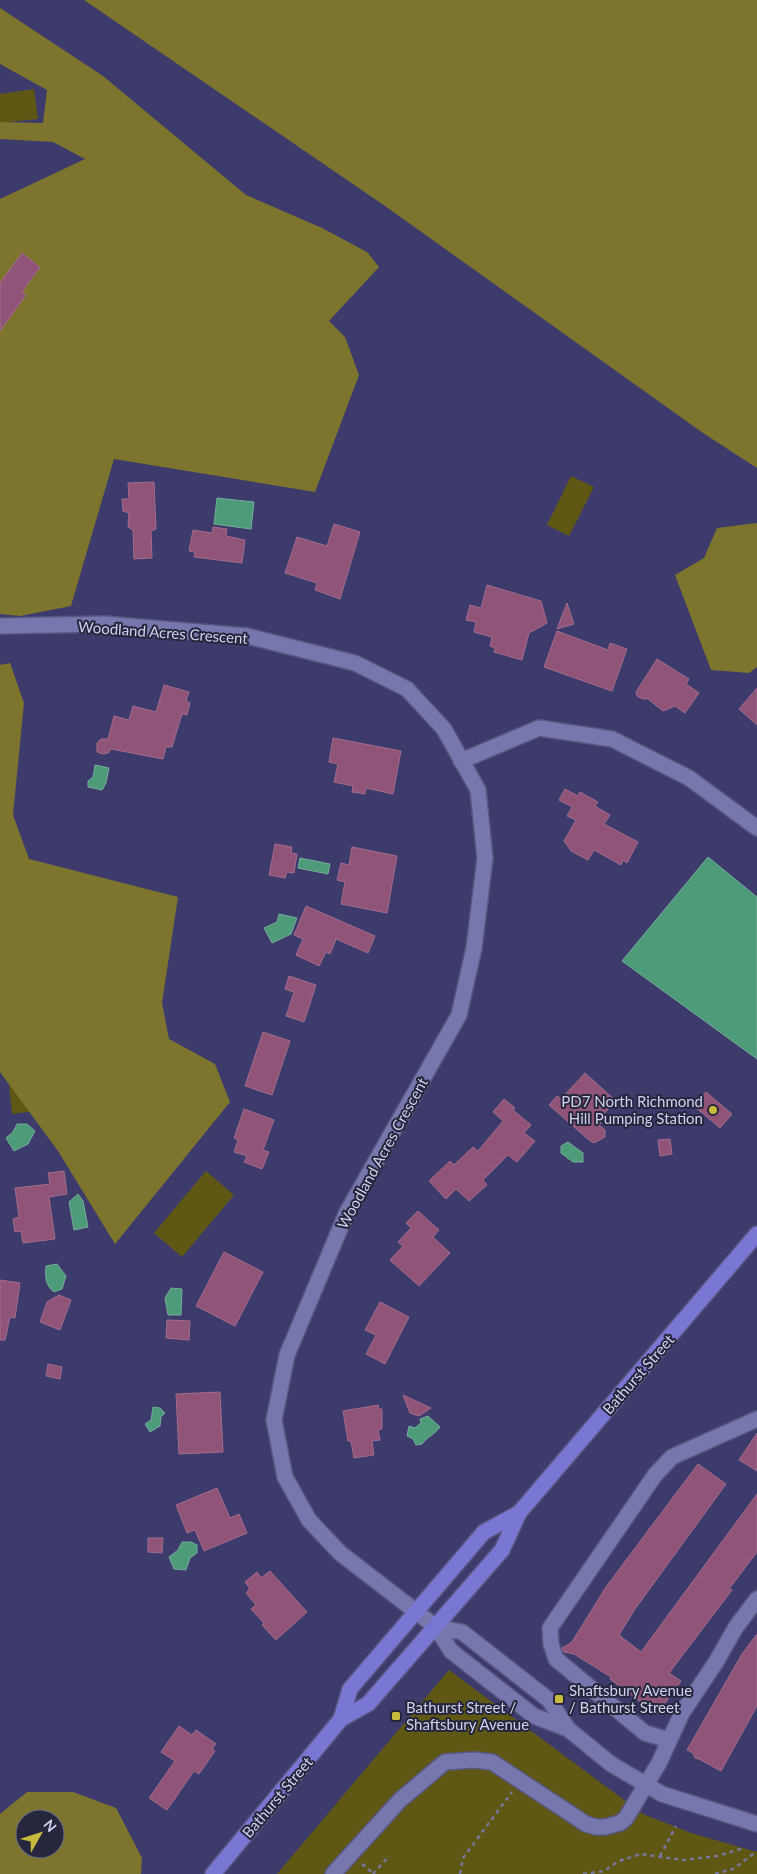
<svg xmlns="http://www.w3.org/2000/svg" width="757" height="1874" viewBox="0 0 757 1874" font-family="Lato,sans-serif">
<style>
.green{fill:#5f5815}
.forest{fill:#7d752e;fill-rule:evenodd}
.water{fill:#4e9b79;stroke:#75ab9c}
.building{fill:#8f5478;stroke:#a36c8d}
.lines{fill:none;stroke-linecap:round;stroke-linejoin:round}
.minor-casing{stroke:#58567f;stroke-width:18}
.major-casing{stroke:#58567f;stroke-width:18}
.path{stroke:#7877a0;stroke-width:2.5;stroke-dasharray:4 4;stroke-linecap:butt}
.minor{stroke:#7677ad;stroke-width:15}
.major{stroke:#7a76d3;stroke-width:15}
.poi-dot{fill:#c8bb3b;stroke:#26263d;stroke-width:2}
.labels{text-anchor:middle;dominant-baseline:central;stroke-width:4;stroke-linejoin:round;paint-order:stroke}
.street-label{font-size:15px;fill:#cfd1ee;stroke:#26263d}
.poi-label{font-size:15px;fill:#cfd1ee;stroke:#26263d;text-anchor:start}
</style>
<rect width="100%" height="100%" fill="#3d3b6c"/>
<g class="green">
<polygon points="34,89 38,119 0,123 0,94"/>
<polygon points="571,476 594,487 569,536 547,525"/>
<polygon points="32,1081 36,1111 12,1114 9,1084"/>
<polygon points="206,1171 234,1195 182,1257 154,1233"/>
<polygon points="449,1670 643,1814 691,1833 757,1852 757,1874 277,1874"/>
</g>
<g class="forest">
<polygon points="84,0 757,0 757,468 703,433 385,206"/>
<polygon points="0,8 103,76 246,195 322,228 367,252 379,267 329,321 345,337 359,375 315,492 114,459 71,606 20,616 0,614 0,199 85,159 53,142 0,139 0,122 43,123 47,90 0,64"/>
<polygon points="757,523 757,667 749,673 711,670 675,575 704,558 717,528"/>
<polygon points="10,663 24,703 13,815 29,859 178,897 162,1003 169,1039 215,1064 230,1102 115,1244 58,1151 0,1072 0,665"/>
<path d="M27,1792H73L116,1808L142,1858L141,1874H0V1814ZM25,1819H55V1849H25Z"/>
</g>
<g class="water">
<polygon points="217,498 254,502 251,529 214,524"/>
<polygon points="95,765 109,768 106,783 102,790 88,787 88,781 93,777"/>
<polygon points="708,857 757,897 757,1059 622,961"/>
<polygon points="300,858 330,864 328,874 298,868"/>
<polygon points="279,914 297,918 291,934 272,943 264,928 277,922"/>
<polygon points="17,1124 27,1124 35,1131 28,1144 14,1151 6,1138 13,1132"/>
<polygon points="568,1142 583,1153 583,1162 573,1162 561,1153 561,1146"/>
<polygon points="78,1194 83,1201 88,1227 74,1230 69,1202"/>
<path d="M57,1264L66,1276L62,1289L54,1292C45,1285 45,1276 46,1266Z"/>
<polygon points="171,1288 182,1289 181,1315 168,1315 165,1298"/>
<polygon points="153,1407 160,1408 165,1413 161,1417 160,1426 150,1432 145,1424 151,1420"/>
<path d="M428,1416L440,1427C434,1435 427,1437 422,1444L416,1445L413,1439L407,1436L409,1426L415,1428L421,1423L420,1419Z"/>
<polygon points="182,1542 191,1542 197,1545 197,1553 190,1558 186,1570 174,1569 169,1557 178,1550"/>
</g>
<g class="building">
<polygon points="22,253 40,267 22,292 26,295 0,331 0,283"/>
<polygon points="154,482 156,529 151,531 152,558 134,559 133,530 128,527 129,513 123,511 122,499 129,499 128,483"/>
<polygon points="334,524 360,532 340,599 315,590 317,583 285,573 297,537 327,546"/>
<polygon points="213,527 227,529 226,536 245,540 242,563 194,557 195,552 189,551 193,530 212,533"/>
<polygon points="487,585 541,601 547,623 529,633 522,660 494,652 495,648 490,646 492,637 474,632 476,622 466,620 470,605 481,608"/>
<polygon points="567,603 574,624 557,629"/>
<polygon points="557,631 608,650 610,643 627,649 612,691 544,667"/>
<polygon points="657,659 689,679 686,684 699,693 685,713 675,706 663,711 648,699 643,699 637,696 636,692"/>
<polygon points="164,685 189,692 186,701 190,703 187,715 182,714 172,747 166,747 163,759 111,749 108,753 103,754 97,752 97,743 101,739 108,739 114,716 129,720 133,706 156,712"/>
<polygon points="757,688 757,725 739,709"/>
<polygon points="333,738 401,751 393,794 366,788 365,794 352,792 353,786 334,782 338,764 329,762"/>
<polygon points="565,789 578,796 580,792 598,802 595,806 610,815 604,824 638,842 627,863 623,860 621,865 594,850 588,860 571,851 564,841 576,820 567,816 572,807 559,800"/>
<polygon points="275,844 292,847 291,853 297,854 294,873 287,872 285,878 269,875"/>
<polygon points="352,847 397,856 387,913 341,904 345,882 337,880 341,863 349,865"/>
<polygon points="306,906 375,936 368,953 336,939 330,954 326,952 319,966 296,955 303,939 294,935"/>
<polygon points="289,976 316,985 304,1022 286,1016 294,992 285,989"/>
<polygon points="263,1032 290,1041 272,1095 245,1086"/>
<polygon points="585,1073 616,1101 598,1120 601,1123 599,1125 605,1130 605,1137 594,1143 589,1140 549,1105 557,1096 561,1099"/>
<polygon points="706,1092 732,1114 720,1128 694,1106"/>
<polygon points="504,1099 515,1108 513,1110 531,1125 524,1133 535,1141 517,1162 508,1155 483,1180 487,1185 469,1201 456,1189 446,1199 429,1181 450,1161 454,1165 473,1147 478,1151 503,1121 493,1112"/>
<polygon points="244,1109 274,1120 263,1150 269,1152 262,1169 244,1162 247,1156 234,1152 238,1140 234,1138"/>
<polygon points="670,1139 672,1154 660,1156 658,1140"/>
<polygon points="64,1171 67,1194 49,1197 55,1239 23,1243 21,1231 15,1232 13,1219 19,1217 15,1188 50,1184 48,1173"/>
<polygon points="418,1211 439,1230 433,1237 450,1253 419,1286 390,1260 403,1246 398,1242 411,1228 406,1223"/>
<polygon points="224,1252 263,1272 235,1326 196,1306"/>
<polygon points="0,1280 20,1283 15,1318 10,1317 5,1340 0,1340"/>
<polygon points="59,1295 71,1300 60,1330 40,1322 47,1302"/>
<polygon points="380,1302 409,1317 385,1364 366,1354 376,1335 365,1330"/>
<polygon points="167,1320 190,1321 189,1340 166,1338"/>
<polygon points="48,1364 62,1367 60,1379 46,1376"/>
<polygon points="220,1392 223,1452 179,1454 176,1394"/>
<polygon points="403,1395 431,1408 419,1416 410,1413"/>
<polygon points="378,1405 379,1409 382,1409 382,1429 378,1430 380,1440 372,1441 374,1455 354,1458 351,1441 348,1441 343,1411"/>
<polygon points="757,1433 757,1471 739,1460"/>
<polygon points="698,1464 726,1484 635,1609 619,1635 641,1652 757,1494 757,1552 729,1589 732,1590 669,1673 681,1681 657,1714 610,1679 611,1677 574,1654 564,1652 562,1648 572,1642 606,1587"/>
<polygon points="217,1488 230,1518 239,1514 247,1533 204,1551 195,1530 187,1533 176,1505"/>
<polygon points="148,1538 163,1538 162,1553 148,1552"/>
<polygon points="270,1571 307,1612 276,1640 262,1625 264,1623 251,1609 256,1605 246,1593 250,1589 245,1582 257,1572 261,1578"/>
<polygon points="757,1634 757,1706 721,1771 699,1759 695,1758 693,1753 687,1750 742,1654"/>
<polygon points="179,1726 192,1735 196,1730 216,1744 212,1749 215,1751 199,1774 194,1771 167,1810 149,1798 175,1761 161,1752"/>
</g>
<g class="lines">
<defs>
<g id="minor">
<polyline points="0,626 104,624 247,636 355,663 407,689 444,729 478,790 485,858 474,948 459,1015 347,1212 287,1355 274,1420 285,1477 309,1520 340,1553 436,1627 451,1651 534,1716 568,1729 611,1764 662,1794 757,1824"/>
<polyline points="461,761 539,728 612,739 689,778 757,828"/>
<polyline points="436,1627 462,1632 549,1700 568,1729"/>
<polyline points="669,1740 645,1733 556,1659 551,1644 550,1628 655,1475 672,1457 757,1419"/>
<polyline points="333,1874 400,1800 445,1762 474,1760 492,1762 586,1824 596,1827 605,1827 620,1823 626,1818 659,1763 682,1713 716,1662 736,1627 757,1599"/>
</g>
<g id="major">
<polyline points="341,1719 350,1689 484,1532 519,1513"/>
<polyline points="213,1874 341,1719 368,1704 502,1550 519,1513 757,1234"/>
</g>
</defs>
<use href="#minor" class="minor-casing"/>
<use href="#major" class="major-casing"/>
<g class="path">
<polyline points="660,1856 676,1826"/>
<polyline points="362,1864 374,1874"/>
<polyline points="373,1874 389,1856"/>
<polyline points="460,1874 463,1858 512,1792"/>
<polyline points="583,1874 604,1871 619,1861 641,1854 683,1860 717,1856 744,1848"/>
<polyline points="715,1874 733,1869 756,1852"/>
</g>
<use href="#minor" class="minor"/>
<use href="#major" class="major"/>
</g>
<g class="poi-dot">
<circle cx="713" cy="1110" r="5"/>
<rect x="554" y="1694" width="10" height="10" rx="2.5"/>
<rect x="391" y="1711" width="10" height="10" rx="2.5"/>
</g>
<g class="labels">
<g class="street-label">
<text transform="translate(163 632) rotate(4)">Woodland Acres Crescent</text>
<text transform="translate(382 1153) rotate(-61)">Woodland Acres Crescent</text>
<text transform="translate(638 1374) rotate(-49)">Bathurst Street</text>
<text transform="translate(277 1797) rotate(-50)">Bathurst Street</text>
</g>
<g class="poi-label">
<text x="703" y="1101" text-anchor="end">PD7 North Richmond<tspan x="703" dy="17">Hill Pumping Station</tspan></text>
<text x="569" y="1690">Shaftsbury Avenue<tspan x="569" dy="17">/ Bathurst Street</tspan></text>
<text x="406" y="1707">Bathurst Street /<tspan x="406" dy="17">Shaftsbury Avenue</tspan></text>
</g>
</g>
<g transform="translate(40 1834) rotate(51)"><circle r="24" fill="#26263d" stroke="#6a6a84"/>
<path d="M0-4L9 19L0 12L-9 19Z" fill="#c8bb3b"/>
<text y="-8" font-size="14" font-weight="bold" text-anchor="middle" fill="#cfd1ee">N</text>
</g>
</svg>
